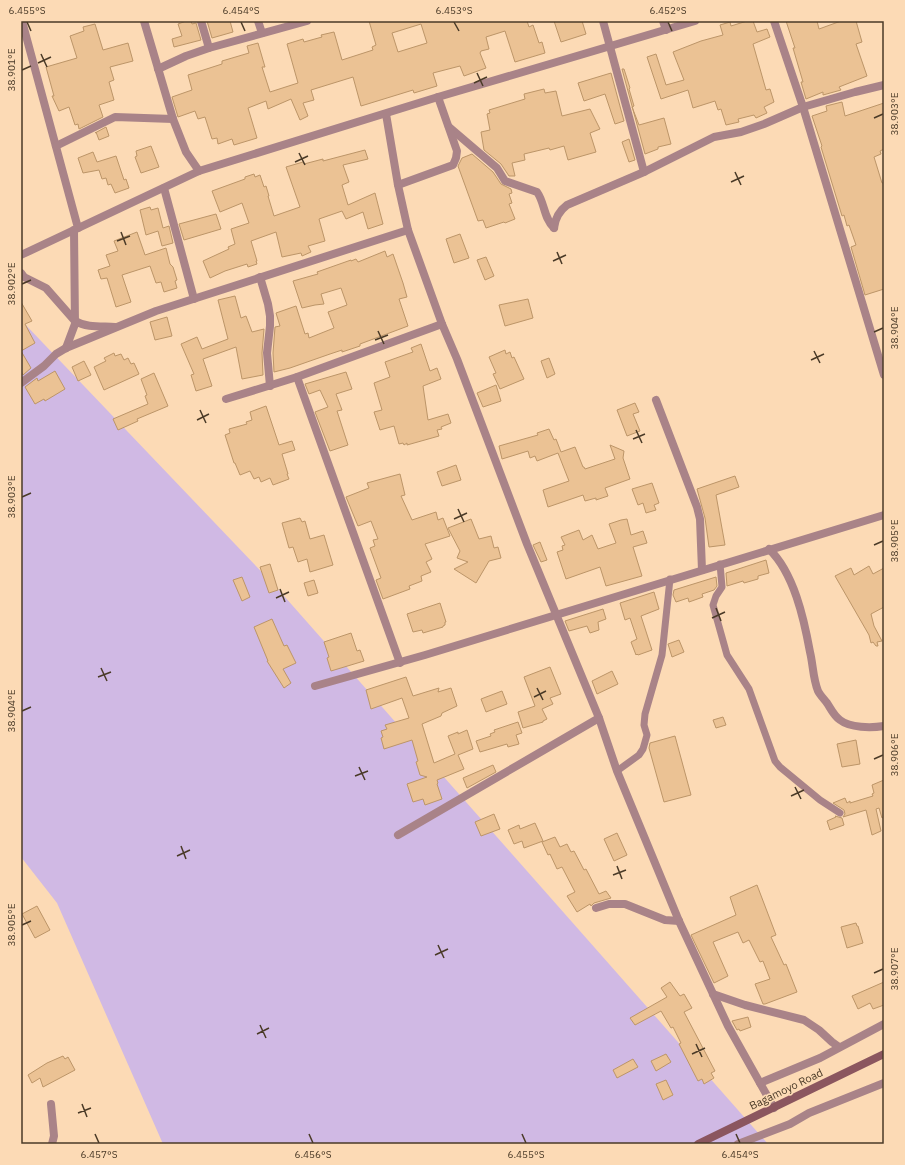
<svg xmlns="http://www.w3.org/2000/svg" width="905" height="1165" viewBox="0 0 905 1165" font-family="'IBM Plex Sans',sans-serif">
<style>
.green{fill:#d0b9e4}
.building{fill:#ebc294;stroke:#bc9568;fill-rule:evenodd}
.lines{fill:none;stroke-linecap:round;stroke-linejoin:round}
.service{stroke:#a98388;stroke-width:7}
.minor{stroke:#a98388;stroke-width:8}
.secondary{stroke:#8b565f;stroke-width:8}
.ticks{fill:none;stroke:#4a3a27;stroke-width:1.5}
.labels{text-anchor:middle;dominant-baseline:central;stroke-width:3.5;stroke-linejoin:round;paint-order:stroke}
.street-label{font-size:11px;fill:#4a3a27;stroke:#fcdab5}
.neatline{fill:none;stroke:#4a3a27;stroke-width:1.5}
.ticks-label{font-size:10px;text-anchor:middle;fill:#4a3a27}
</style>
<rect width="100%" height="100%" fill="#fcdab5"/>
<polygon class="green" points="21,320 277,588 768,1144 163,1144 57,903 21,857"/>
<g class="building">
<polygon points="186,21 191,21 192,24 196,23 201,40 174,47 172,39 182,36 178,24"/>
<polygon points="207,21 230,21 233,32 212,38"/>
<path d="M369,21H527L529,27L533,25L539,43L542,42L545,53L515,62L505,31L486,37L489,49L481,51L480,53L486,68L464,76L460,66L433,73L437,86L414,93L413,90L361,106L353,77L311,90L314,100L303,103L308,116L300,120L291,99L268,109L266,101L248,108L257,138L234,145L232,139L218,144L217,138L212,139L205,117L198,119L195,111L178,117L172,97L192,90L188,75L222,64V61L249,53L247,46L258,43L265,67H262L270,92L298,83L287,44L303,39L304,42L322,37L321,35L334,32L342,60L373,50L372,47L376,45ZM421,24L427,43L398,52L392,33Z"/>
<polygon points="554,21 582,21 586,34 561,42"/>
<polygon points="747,21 753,21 757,32 767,29 770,37 753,44 766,90 770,89 774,102 764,107 767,113 756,118 754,115 738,119 739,122 726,125 721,109 718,110 715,101 693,108 688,90 661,99 647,57 656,54 666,85 684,80 673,52 701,41 723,35 720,25 730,22 731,26"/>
<polygon points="786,21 817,21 819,29 841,21 856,21 862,42 856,44 867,76 839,87 841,90 823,95 823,92 806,99 801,82 803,82 793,48 795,48"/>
<polygon points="95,24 103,50 128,43 133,61 110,67 114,80 109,82 114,100 99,105 103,117 79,129 78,124 75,125 69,107 59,111 52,96 54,96 46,67 77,58 70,36 84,31 83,27"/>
<polygon points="622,69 624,69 630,88 629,89 634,106 632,107 639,125 664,118 671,144 658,147 658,149 645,154"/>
<polygon points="611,73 624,121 615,124 605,94 584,101 578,83"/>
<polygon points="544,89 545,93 556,91 562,116 590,109 600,129 590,133 596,152 568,160 564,146 550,150 549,148 524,154 525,160 512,163 515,176 509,176 501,164 484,150 481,132 490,130 487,114 490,113 489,110 525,99 524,94"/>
<polygon points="842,102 845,116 884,103 884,149 880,151 881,154 874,157 882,183 884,183 884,289 865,295 851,247 856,245 849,225 847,226 844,215 842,216 821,147 822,146 812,116 827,111 826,106"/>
<polygon points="106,127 109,136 99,140 96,132 95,133"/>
<polygon points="629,139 635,160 629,162 622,142"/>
<polygon points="151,146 159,167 141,173 135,157 137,156 136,151"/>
<polygon points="365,150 368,159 343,165 349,182 342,185 348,205 375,193 383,224 368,229 363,212 346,219 342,211 319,219 325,241 308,246 311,252 302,256 301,253 282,257 276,232 251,241 257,261 256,261 257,264 248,267 247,264 225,271 210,278 203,261 229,249 228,247 235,244 231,229 249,223 242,203 220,212 212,191 245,179 245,177 254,174 255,177 260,175 264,187 266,186 269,196 268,196 274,216 300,207 286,167 303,162 304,164 323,159 323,161"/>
<polygon points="93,152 97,162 116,156 124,180 126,179 129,188 115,193 111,184 108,185 106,178 102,179 99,170 83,173 78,158"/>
<polygon points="472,154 493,172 501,184 511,189 512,193 509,194 512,203 509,204 515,219 505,223 504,222 486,228 483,220 478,221 458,166 462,158"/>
<polygon points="150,207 151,210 158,208 163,228 169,226 173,243 162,246 158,231 146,235 140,210"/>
<polygon points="216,214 221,229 184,240 179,224"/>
<polygon points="137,232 145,255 166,248 170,264 173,267 177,280 175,281 177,288 164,292 161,282 156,283 150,266 122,275 131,302 116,307 107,278 101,279 98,270 110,266 106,255 118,251 114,241"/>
<polygon points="460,234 469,258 454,263 446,239"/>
<polygon points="385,251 387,257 393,254 403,283 407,297 399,299 408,326 360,344 360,346 342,352 342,350 330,354 290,368 274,372 273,353 275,327 280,326 276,313 296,306 305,334 308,333 309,338 334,328 328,312 347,305 341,288 321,294 324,304 315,305 302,308 293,281 318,274 317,272 351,260 351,261 356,259 358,262"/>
<polygon points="486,257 494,276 485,280 477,260"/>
<polygon points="235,296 241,318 246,316 252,332 264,329 262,353 263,375 242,379 236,347 203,359 212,386 196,391 191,375 194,374 181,344 197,337 202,349 228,339 218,300"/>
<polygon points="528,299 533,318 505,326 499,305"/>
<polygon points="21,302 32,321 25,324 35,343 21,351 31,368 23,375 21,371"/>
<polygon points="167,317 172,336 155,340 150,322"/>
<polygon points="421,344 430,371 437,368 441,379 423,386 428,420 448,414 451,423 441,427 442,429 437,430 439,436 407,445 407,443 404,445 403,443 399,444 394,426 380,430 374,412 382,410 374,383 390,377 385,362 413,352 411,348"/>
<polygon points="505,350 506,354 510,352 512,358 514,357 524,379 500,389 493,374 496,373 489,357"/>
<polygon points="114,353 115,356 121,354 124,360 128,358 131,364 134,363 139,374 104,390 94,367 106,361 104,358"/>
<polygon points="549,358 555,374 547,378 541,361"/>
<polygon points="84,361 91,375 78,381 72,367"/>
<polygon points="55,371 65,389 45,401 44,399 35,404 25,387 37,378 38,381"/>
<polygon points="346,372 352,389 336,394 342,410 337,411 348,445 330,451 315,412 328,407 320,390 309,394 305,384"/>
<polygon points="154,373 168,406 137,419 138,421 118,430 113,419 148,404 145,396 147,395 141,379"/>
<polygon points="496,385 501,401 483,407 477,393"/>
<polygon points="635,403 639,412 633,414 640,431 627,436 617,410"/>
<polygon points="266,406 279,445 292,441 295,450 282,454 288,474 287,474 289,479 273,485 270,478 261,482 259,477 254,479 250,471 240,475 235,463 234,463 225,435 230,433 229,429 247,424 246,422 252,420 250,412"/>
<polygon points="549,429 554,440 556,439 561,452 575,447 583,467 584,467 585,469 615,459 610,445 624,451 623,458 630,479 605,488 608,496 596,500 596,498 585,501 583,495 548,507 543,490 569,481 558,453 537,461 535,456 530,458 528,451 502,459 499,446 538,435 537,433"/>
<polygon points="456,465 461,480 442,486 437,472"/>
<polygon points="400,474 405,495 401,496 412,520 436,512 438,520 443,518 450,536 425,544 432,559 426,562 431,572 421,576 422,581 409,586 410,589 383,599 376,580 381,578 370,548 375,546 373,540 378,539 371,521 358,526 346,497 369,488 367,483"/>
<polygon points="735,476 739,487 716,495 725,545 709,547 705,518 697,489"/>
<polygon points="652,483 659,503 654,505 656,510 646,513 643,503 638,505 632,489"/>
<polygon points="300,518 302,522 305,521 310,539 324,535 333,565 310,572 307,559 298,562 293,547 289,548 282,523"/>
<polygon points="471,519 479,539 491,536 494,548 498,547 501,558 489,561 476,583 454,569 468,562 457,558 460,551 448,528"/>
<polygon points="627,519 631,535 643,531 647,543 633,547 642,576 606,586 600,567 566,579 557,552 563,550 562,546 565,545 561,537 579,530 583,540 592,535 598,549 616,543 609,524 621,520"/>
<polygon points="540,542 547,560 541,562 533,545"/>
<polygon points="766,560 769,573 758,576 758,579 744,583 743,581 727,586 726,573"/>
<polygon points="270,564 278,590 269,593 260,567"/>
<polygon points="869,566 873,574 884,568 884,607 871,614 874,626 882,641 877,642 878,646 876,646 873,642 871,643 869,635 835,576 851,568 854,575"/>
<polygon points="242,577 250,597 242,601 233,580"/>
<polygon points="716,577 717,586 714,590 702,594 703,597 689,602 688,598 676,602 673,595 674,590"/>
<polygon points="314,580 318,593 308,596 304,583"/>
<polygon points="654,592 659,609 641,616 652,650 638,655 637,654 636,655 631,642 637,639 630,618 625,620 620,603"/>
<polygon points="440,603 446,622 445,622 445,625 443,626 443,627 423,633 422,630 413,632 407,614"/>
<polygon points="603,609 606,619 598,622 599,630 590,633 587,626 569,631 565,621"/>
<polygon points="272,619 284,646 287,645 296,663 283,669 291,683 284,688 267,661 268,661 254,627"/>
<polygon points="351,633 357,651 360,650 364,661 331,671 327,658 329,657 324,642"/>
<polygon points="679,640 684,652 672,657 668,644"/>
<polygon points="550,667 561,694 550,698 553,704 542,709 547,719 543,721 543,722 523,728 518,712 535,706 524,677"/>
<polygon points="612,671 618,684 597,694 592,681"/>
<polygon points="406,677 413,696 439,688 438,692 451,688 457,706 442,713 441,716 422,724 434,763 455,754 448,736 458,732 458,734 467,730 473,749 458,755 464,769 437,780 438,783 437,784 442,799 425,805 423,799 413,802 407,784 427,777 420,775 416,762 418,761 412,740 384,749 381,738 383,737 381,731 387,729 385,725 409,718 402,698 371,709 366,690"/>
<polygon points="502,691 507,704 486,712 481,699"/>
<polygon points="723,717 726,725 716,728 713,720"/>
<polygon points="518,722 522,733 516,735 519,744 508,747 507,744 480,752 476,741 491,736 490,734 495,732 494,730"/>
<polygon points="675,736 691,795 664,802 649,748 650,743"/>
<polygon points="856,740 860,764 842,767 837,744"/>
<polygon points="493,765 496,772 467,788 463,778"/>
<polygon points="884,780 884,817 882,818 879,808 876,809 881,831 872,835 866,810 843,817 845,814 844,810 833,803 845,798 847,803 850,801 850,803 873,796 872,794 874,793 872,785"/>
<polygon points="494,814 500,829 481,836 475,822"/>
<polygon points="835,816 842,818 844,825 830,830 827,821 836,817"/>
<polygon points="535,823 543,841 524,848 522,841 514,844 508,830 519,825 520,829"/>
<polygon points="617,833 627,855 614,861 604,839"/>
<polygon points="555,837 560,847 567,844 571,852 574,851 584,870 586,869 599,894 606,891 611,898 594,903 591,906 590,904 577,912 567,896 575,892 562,867 557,869 550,854 548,855 542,842"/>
<polygon points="757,885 776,935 771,937 784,965 786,964 797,992 765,1004 763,1004 755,984 770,979 763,961 760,962 749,940 743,943 738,932 713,942 728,976 714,983 691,935 736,915 730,897"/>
<polygon points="37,906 50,930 35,938 22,914"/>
<polygon points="856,923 857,926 858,926 863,943 847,948 841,927"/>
<polygon points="670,982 680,996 684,994 692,1008 684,1012 715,1071 711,1073 714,1078 704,1084 702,1079 698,1081 679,1044 681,1043 673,1027 671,1028 661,1011 635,1025 630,1018 667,997 661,988"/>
<polygon points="884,982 884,1005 873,1009 870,1003 858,1009 852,996"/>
<polygon points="748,1017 751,1027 740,1031 739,1029 737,1030 732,1021"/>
<polygon points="666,1054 671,1062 656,1071 651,1061"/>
<polygon points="63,1056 65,1059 68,1057 75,1070 43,1087 40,1078 32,1083 28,1075 47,1063"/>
<polygon points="633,1059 638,1067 617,1078 613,1070"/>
<polygon points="666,1080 673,1095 663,1100 656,1084"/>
</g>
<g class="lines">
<g class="service">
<polyline points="720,564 722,587 716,596 713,605 727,655 749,689 775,761 780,767 820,800 840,813"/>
<polyline points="617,771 639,755 643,749 647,735 644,725 645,714 662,655 670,579"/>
</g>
<g class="minor">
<polyline points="22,21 78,228"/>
<polyline points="144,21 173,119 186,152 199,171"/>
<polyline points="201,21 209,48"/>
<polyline points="258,21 262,33"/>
<polyline points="603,21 644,172"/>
<polyline points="663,21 666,30"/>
<polyline points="774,21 803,107 884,375"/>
<polyline points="158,69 186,56 209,48 307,21"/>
<polyline points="386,114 398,185 408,230 442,324 457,359 527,544 599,718 617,771 679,921 728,1026 774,1108"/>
<path d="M449,127L497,168L505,181L537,192C545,203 543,217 554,228"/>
<polyline points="56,146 115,117 173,119"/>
<polyline points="398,185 453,165 456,158 457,151 438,97"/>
<polyline points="164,188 194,299"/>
<path d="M554,228C555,219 559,211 567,205L644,172L714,137L741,132L764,124L803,107L855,92L884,85"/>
<polyline points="21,255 199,171 438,97 695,21"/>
<path d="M21,273L24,277L46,288L75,321C87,328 102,326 115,327"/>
<polyline points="260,277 268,304 270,316 270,326 267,353 270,386"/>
<polyline points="66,348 75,324 74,230"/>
<polyline points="297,377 400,663"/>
<polyline points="21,383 44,366 56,354 66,348 156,311 408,230"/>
<polyline points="226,399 297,377 442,324"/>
<polyline points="656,400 697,507 700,519 702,570"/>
<path d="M769,549C794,573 804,619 810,652C813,664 813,679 818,691C820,695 824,699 827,703C831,709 834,716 840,720C850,728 871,728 884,726"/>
<polyline points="315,686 425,655 884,515"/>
<polyline points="398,835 599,718"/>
<polyline points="596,908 609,904 625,904 665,920 679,921"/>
<polyline points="713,994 745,1005 804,1020 819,1030 832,1042 839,1047"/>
<polyline points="760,1083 820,1058 884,1024"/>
<polyline points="51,1104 54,1136 52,1144"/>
<polyline points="738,1144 790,1124 809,1113 884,1083"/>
</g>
<polyline class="secondary" points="698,1144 884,1054"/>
</g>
<path class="ticks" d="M27,22L31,31M241,22L245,31M454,22L459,31M668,22L672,31M41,54L47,67M38,63L51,57M22,70L31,66M477,73L483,86M474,83L487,77M874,118L883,114M299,153L305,165M295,162L308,156M735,172L741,185M731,182L744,176M121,232L126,245M117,241L130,236M557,252L562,264M553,261L566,255M22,284L31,280M378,331L384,344M874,332L883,328M375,340L388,335M814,351L820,363M811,360L824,354M200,410L206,423M197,420L209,414M636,430L642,443M633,439L645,434M22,497L31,493M458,509L464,522M454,519L467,513M874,545L883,541M280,589L285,602M276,598L289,592M716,608L721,621M712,618L725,612M101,668L107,681M98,677L111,672M537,688L543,700M534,697L546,691M22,711L31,707M874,759L883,755M359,767L365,780M355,776L368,771M795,787L801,799M791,796L804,790M181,846L186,859M177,856L190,850M617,866L622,879M613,875L626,870M22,925L31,921M438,945L444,958M435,955L448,949M874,973L883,969M260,1025L266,1038M257,1034L269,1028M696,1044L702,1057M692,1054L705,1048M82,1104L87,1117M78,1113L91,1108M95,1134L99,1143M309,1134L313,1143M522,1134L526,1143M736,1134L740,1143"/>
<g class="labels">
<g class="street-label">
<text transform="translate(786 1089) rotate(-26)">Bagamoyo Road</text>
</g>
</g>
<rect width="905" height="1165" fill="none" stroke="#fcdab5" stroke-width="44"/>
<rect x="22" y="22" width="861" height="1121" class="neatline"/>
<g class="ticks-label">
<text x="27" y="14">6.455°S</text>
<text x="241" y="14">6.454°S</text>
<text x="454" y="14">6.453°S</text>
<text x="668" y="14">6.452°S</text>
<text transform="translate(11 70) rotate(-90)" y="4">38.901°E</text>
<text transform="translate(894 114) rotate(-90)" y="4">38.903°E</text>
<text transform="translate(11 284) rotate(-90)" y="4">38.902°E</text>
<text transform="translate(894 328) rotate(-90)" y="4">38.904°E</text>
<text transform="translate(11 497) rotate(-90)" y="4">38.903°E</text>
<text transform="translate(894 541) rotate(-90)" y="4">38.905°E</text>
<text transform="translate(11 711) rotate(-90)" y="4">38.904°E</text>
<text transform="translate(894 755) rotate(-90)" y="4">38.906°E</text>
<text transform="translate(11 925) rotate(-90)" y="4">38.905°E</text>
<text transform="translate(894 969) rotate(-90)" y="4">38.907°E</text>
<text x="99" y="1158">6.457°S</text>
<text x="313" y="1158">6.456°S</text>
<text x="526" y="1158">6.455°S</text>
<text x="740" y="1158">6.454°S</text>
</g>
</svg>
